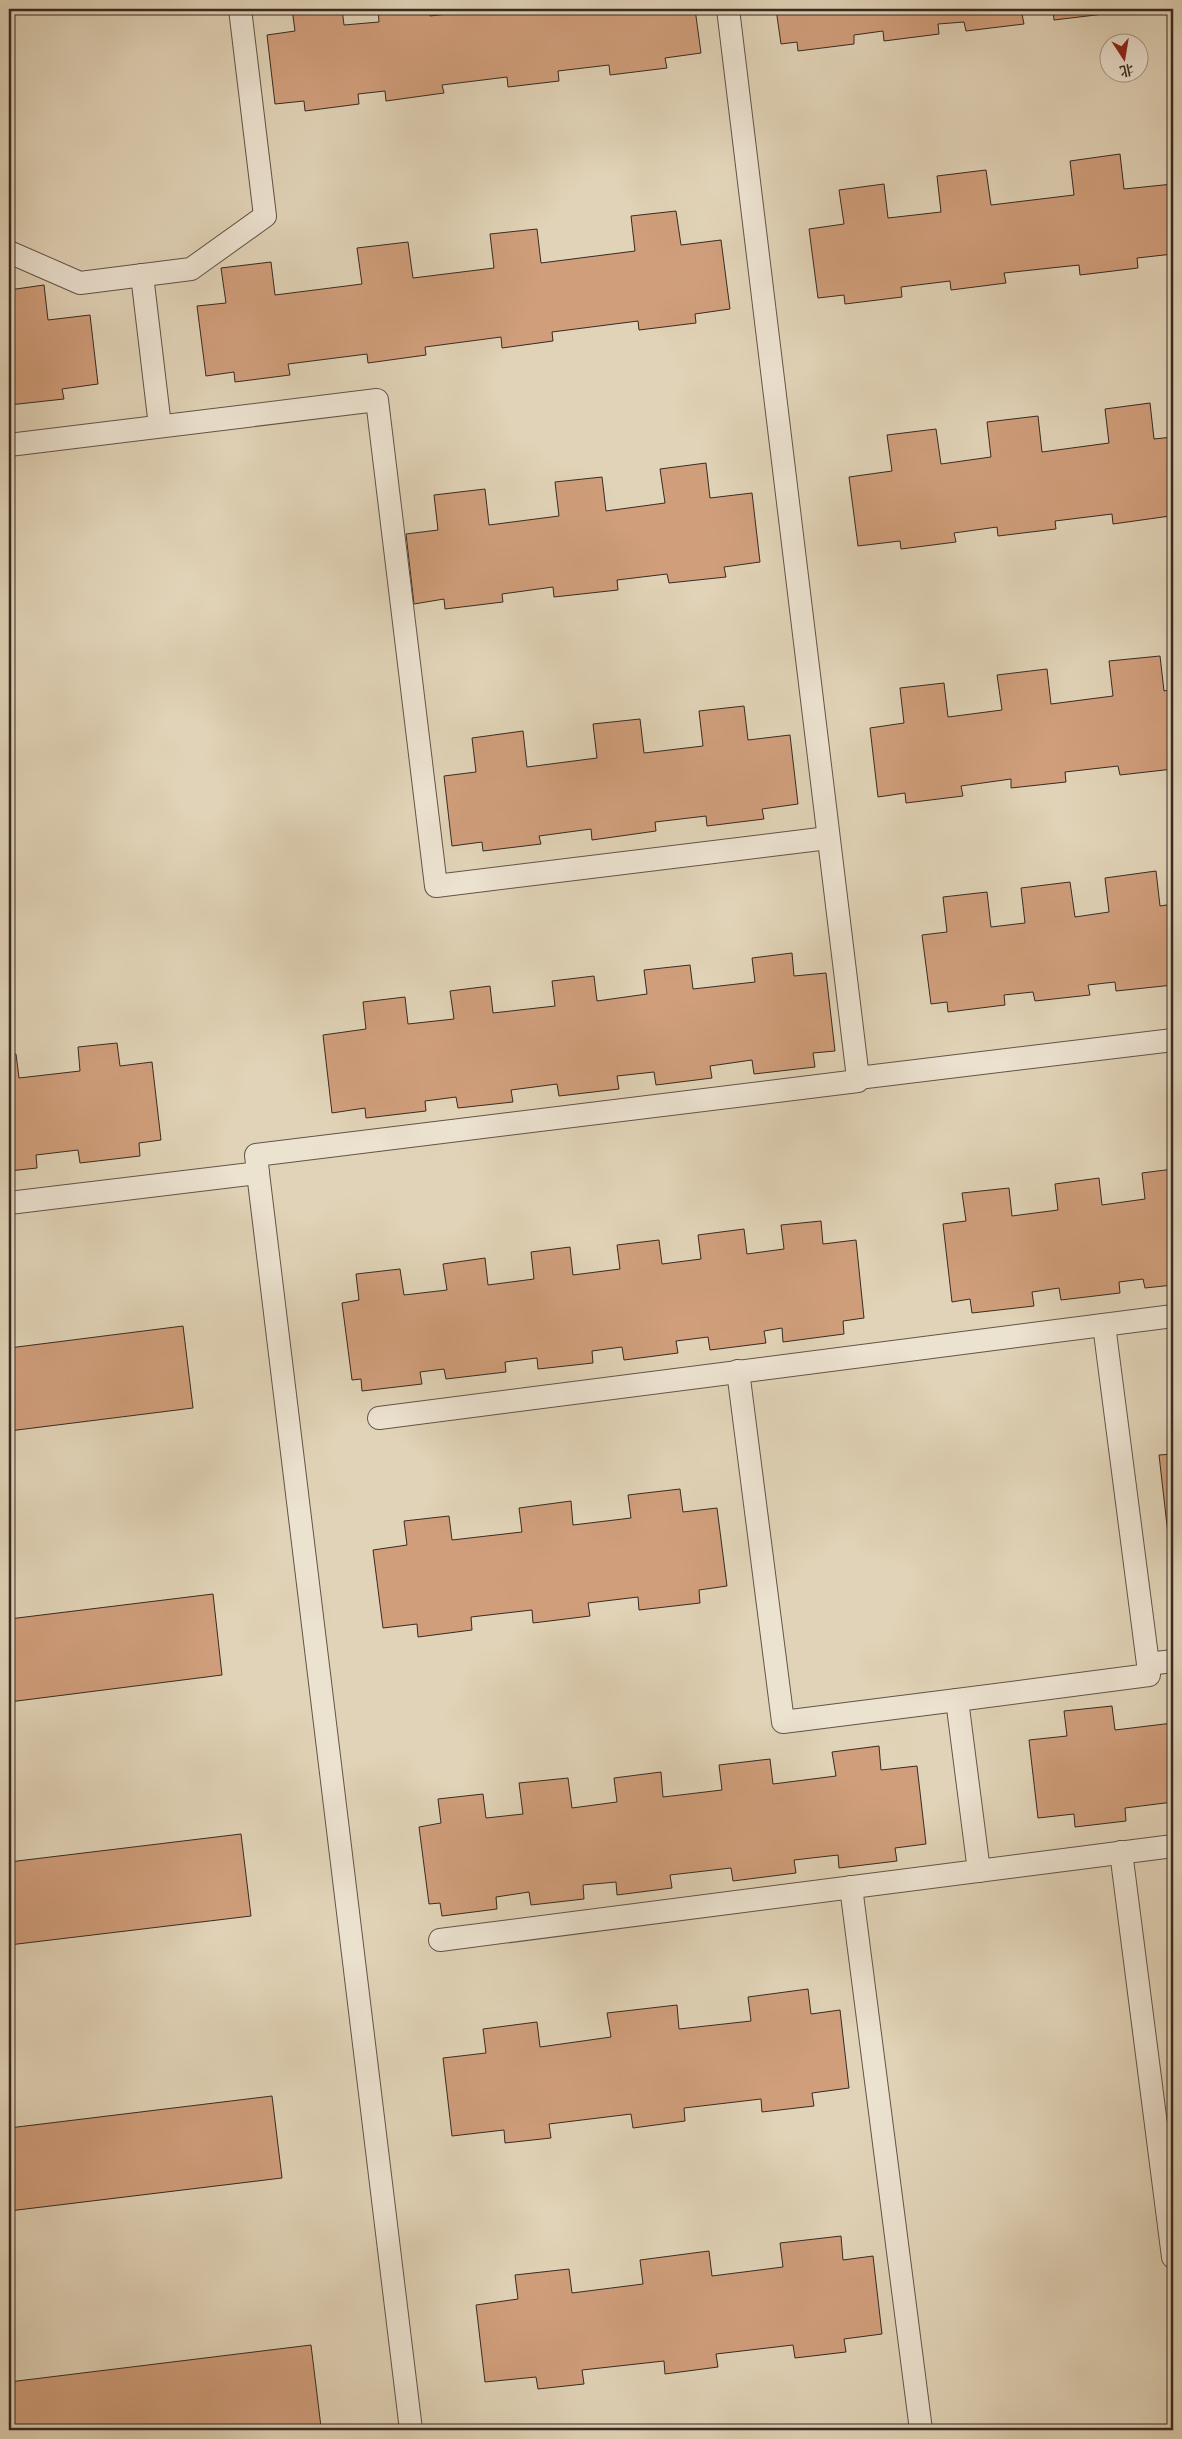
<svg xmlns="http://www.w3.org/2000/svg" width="1182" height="2439" viewBox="0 0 1182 2439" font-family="'IM FELL French Canon','Noto Serif SC',serif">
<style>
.building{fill:#d09e7b;stroke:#392a22}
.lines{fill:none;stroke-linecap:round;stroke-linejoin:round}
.service-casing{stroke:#635447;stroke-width:24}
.service{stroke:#ece2d0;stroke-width:22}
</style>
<rect width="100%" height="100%" fill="#e1d3b7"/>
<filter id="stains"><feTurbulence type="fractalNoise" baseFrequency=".004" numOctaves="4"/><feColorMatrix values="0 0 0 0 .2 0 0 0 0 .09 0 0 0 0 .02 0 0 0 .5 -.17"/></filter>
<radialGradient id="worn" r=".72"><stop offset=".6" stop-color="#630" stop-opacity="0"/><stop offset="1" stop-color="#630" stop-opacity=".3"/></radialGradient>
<g class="building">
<polygon points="292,9 342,9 344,25 379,22 378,9 429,9 430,16 490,9 695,9 701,53 665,58 667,68 610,75 609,65 558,71 559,81 508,87 507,77 442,85 444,93 386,101 385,91 358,94 359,104 305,111 304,101 275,104 267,35 295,31"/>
<polygon points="776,9 1104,9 1104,14 1054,20 1053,10 1022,14 1024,24 966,31 964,22 938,24 939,34 884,41 883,31 854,35 854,44 798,51 797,42 781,44"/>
<polygon points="1120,154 1124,189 1173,184 1173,254 1137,258 1138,268 1080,275 1079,265 1004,273 1006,283 951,290 950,281 901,287 902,297 845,304 844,295 818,298 809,229 844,224 839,190 884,184 888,218 941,212 937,176 986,170 991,205 1074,195 1070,161"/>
<polygon points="676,211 681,245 721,240 730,309 695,314 696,323 639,330 638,321 552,332 553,341 502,348 501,337 425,347 426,355 368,363 367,354 288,364 290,375 235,382 234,372 206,376 197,306 226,303 221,268 271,262 275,295 362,284 357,248 408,242 413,278 494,268 490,234 537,229 541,263 635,251 631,216"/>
<polygon points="44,285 48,320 90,315 98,384 62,389 64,399 9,405 9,290"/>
<polygon points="1150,403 1154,439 1173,437 1173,507 1168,508 1170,516 1113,524 1112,514 1055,521 1056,529 998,536 997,527 954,533 956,542 901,549 900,541 858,546 849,477 892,471 887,435 936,429 941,464 991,457 987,422 1038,416 1042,452 1109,443 1105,409"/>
<polygon points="706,463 710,498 752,493 760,562 724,567 726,577 669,583 667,574 617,580 618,590 554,597 553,587 502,594 503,602 445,609 444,599 414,604 406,534 438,530 434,495 485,489 489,525 559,516 555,482 602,477 606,511 665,503 660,469"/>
<polygon points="1160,656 1164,691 1173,689 1173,769 1120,775 1118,766 1065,772 1066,782 1011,788 1011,779 961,786 963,796 906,803 905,793 878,797 870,728 904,723 900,688 944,683 948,717 1002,710 997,675 1047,669 1051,704 1113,696 1109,661"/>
<polygon points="744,706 748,740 790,735 798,804 762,809 764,819 707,826 706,816 655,822 656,831 592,840 591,829 539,836 541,844 483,851 482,842 452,846 444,776 476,772 472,738 523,731 527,767 597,758 593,724 640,719 644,753 703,746 699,711"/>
<polygon points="1156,871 1160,906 1173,904 1173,985 1116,991 1115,982 1088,985 1090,995 1035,1001 1033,992 1004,995 1005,1005 948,1012 947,1002 931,1004 922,935 947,932 943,897 987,892 991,927 1025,923 1021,888 1070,882 1075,917 1109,912 1105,878"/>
<polygon points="792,953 794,976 826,973 835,1051 813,1053 815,1067 754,1074 752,1060 710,1066 712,1078 656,1085 654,1072 617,1076 619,1089 559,1096 557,1084 511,1090 513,1102 458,1108 456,1097 425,1101 426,1111 366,1118 365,1108 332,1113 323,1035 366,1029 363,1002 405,997 408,1024 454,1019 450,991 490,986 493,1013 555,1006 552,981 594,976 597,1001 647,994 644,970 690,965 693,989 755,982 752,958"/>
<polygon points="117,1043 120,1066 152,1062 161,1140 139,1143 140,1156 80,1163 78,1150 36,1155 37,1168 9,1171 9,1055 16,1054 19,1078 80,1071 78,1047"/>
<polygon points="1173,1169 1173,1285 1145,1288 1143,1279 1119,1282 1120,1293 1061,1300 1059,1288 1032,1292 1034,1306 972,1313 970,1299 952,1302 943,1224 966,1221 962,1193 1009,1188 1012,1216 1058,1210 1055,1184 1099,1178 1102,1205 1145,1199 1142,1173"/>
<polygon points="821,1221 823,1244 856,1240 864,1318 843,1321 844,1334 783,1342 782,1328 764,1331 766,1343 710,1350 708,1337 676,1341 678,1353 624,1360 622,1347 592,1351 593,1363 538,1369 537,1358 505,1362 506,1372 446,1379 444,1369 420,1372 422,1384 362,1391 361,1379 352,1380 342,1303 359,1300 356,1274 400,1269 404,1295 447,1290 443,1264 485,1258 488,1285 534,1279 531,1252 570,1247 573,1275 620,1269 617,1245 659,1240 662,1264 701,1259 698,1235 744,1229 747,1254 784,1249 781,1225"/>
<polygon points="183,1326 193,1408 9,1431 9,1348"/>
<polygon points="1173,1454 1173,1533 1168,1534 1159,1455"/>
<polygon points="680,1489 683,1512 717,1508 727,1586 699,1590 700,1603 639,1610 638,1597 588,1603 590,1616 533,1623 532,1610 471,1617 472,1630 418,1637 417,1624 383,1628 373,1550 407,1545 404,1521 449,1516 452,1540 522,1532 519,1508 571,1501 573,1525 631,1518 628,1495"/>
<polygon points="213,1594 222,1675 9,1702 9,1619"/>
<polygon points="1112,1706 1115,1730 1173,1723 1173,1807 1173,1802 1125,1808 1126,1821 1075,1827 1074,1814 1038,1818 1029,1740 1067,1736 1064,1711"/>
<polygon points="879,1746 881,1770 917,1766 926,1844 895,1848 897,1861 839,1868 838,1855 794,1860 796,1873 733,1881 731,1868 670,1875 672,1888 617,1895 616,1882 583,1885 584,1899 531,1905 529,1892 496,1897 497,1909 442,1916 440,1903 429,1904 419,1827 441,1823 438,1799 483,1794 486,1818 523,1814 519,1783 568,1778 572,1808 617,1802 614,1778 661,1772 663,1797 722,1790 719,1765 770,1759 773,1784 836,1776 832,1752"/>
<polygon points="241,1834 251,1916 9,1945 9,1862"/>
<polygon points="808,1989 811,2014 840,2010 849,2088 812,2093 814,2106 762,2112 761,2099 684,2108 685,2121 633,2128 631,2114 549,2124 551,2138 505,2143 504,2130 452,2136 443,2058 486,2053 483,2029 537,2022 540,2047 611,2037 607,2013 677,2005 679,2029 751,2021 748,1997"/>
<polygon points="272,2096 282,2178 9,2211 9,2128"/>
<polygon points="841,2236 843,2260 873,2256 882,2334 844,2339 846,2352 795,2358 793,2345 716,2354 718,2367 665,2374 664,2361 582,2370 584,2384 538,2389 536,2377 485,2382 476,2305 518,2299 515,2275 569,2269 572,2293 643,2284 640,2260 709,2251 712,2276 783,2267 780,2243"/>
<polygon points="311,2345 321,2427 297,2430 9,2430 9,2382"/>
</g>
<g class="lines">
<defs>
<g id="service">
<polyline points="728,9 858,1078"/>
<polyline points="9,252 80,283 191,269 265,216 240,9"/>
<polyline points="142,275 160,426"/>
<polyline points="9,445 377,400 436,886 828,838"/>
<polyline points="258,1173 411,2430"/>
<polyline points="9,1203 258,1173 256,1155 858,1081 858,1078 1173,1040"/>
<polyline points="1104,1325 1148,1664"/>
<polyline points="738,1371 783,1722 957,1700"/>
<polyline points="379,1418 1173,1316"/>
<polyline points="1121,1852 1173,2257"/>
<polyline points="979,1871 957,1700 1149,1675 1148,1664 1173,1661"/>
<polyline points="851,1887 921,2430"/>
<polyline points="440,1940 1173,1846"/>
</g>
</defs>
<use href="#service" class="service-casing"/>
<use href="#service" class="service"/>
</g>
<rect width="1182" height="2439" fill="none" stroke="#e1d3b7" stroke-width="30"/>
<rect x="10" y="10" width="1162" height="2419" fill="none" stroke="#392a22" stroke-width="2.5"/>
<rect x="15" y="15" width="1152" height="2409" fill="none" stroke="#392a22"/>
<g transform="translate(1124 58) rotate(168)"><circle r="24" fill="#ece2d0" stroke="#a4988a"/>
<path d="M0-4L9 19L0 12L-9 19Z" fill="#8f2418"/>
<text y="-8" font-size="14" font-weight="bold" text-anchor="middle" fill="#392a22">北</text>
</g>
<rect width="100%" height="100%" filter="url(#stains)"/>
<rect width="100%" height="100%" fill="url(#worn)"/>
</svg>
